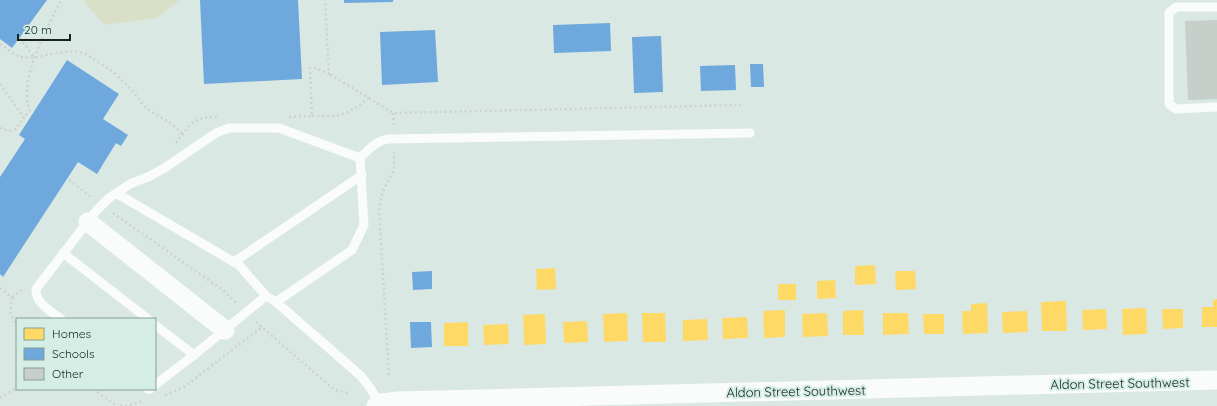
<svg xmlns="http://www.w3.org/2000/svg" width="1217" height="406" viewBox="0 0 1217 406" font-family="Quicksand,sans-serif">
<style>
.green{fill:#dae0c7}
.homes{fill:#ffd966}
.schools{fill:#6fa8dc}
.building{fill:#c6cfca}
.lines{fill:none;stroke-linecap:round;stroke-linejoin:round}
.path{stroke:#cdd2d0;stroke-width:2.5;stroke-dasharray:2 3;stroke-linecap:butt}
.service{stroke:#f9fcfb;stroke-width:9}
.minor{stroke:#f9fcfb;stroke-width:19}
.labels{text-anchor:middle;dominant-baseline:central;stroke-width:4;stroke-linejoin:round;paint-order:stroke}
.street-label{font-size:13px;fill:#17211e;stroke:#d4eee6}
</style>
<rect width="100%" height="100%" fill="#dae8e4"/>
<polygon class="green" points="83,0 180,0 157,18 104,25"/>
<g class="homes">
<polygon points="875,265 876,284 855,285 855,266"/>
<polygon points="555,268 556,289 537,290 536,269"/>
<polygon points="895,271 915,271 916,289 896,290"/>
<polygon points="835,280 836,298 817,299 817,281"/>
<rect x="778" y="284" width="18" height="16"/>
<polygon points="1217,299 1217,327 1202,327 1202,307 1213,307 1213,300"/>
<polygon points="1066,301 1067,331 1042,331 1041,302"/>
<polygon points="987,303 988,333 963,334 962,311 971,311 971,304"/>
<polygon points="1146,308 1147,334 1123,335 1122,309"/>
<polygon points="1106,309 1107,329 1083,330 1082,310"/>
<polygon points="1162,309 1183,309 1183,328 1163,329"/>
<polygon points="785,310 785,337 764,338 763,311"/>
<polygon points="863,310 864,335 843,335 843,311"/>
<polygon points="1027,311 1028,332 1003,333 1002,312"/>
<polygon points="627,313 628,341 604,342 603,314"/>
<polygon points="642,313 665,313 666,342 643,342"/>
<polygon points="827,313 828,336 803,337 802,314"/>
<polygon points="883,313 908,313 909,334 883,335"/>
<polygon points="545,314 546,344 524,345 523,315"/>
<polygon points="923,314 944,314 944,334 924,334"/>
<polygon points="747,317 748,338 723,339 722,318"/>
<polygon points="707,319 708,340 683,341 683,320"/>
<polygon points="587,321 588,342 564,343 563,322"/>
<polygon points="468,322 468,346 444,346 444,323"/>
<polygon points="508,324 509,344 484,345 483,325"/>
</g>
<g class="schools">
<polygon points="0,0 47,0 12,48 0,39"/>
<polygon points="200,0 298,0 302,79 204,84"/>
<polygon points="344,0 393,0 393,2 344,3"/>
<polygon points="610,23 611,51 554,53 553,25"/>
<polygon points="435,30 438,82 382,85 380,32"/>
<polygon points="661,36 663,92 634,93 632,37"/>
<polygon points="67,60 119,94 103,119 128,135 121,146 116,143 97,174 78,162 3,277 0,274 0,177 25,139 19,135"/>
<polygon points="750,64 763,64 764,87 751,87"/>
<polygon points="735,65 736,90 701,91 700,66"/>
<polygon points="432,271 432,289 413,290 412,272"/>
<polygon points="410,322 431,322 432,347 411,348"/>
</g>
<polygon class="building" points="1217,20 1217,99 1188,100 1185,21"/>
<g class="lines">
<g class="path">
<polyline points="20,38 34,57"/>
<polyline points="0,44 19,57 34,58 50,54 74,51 86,54 113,72 129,87 147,109 172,124 182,134"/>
<path d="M0,84L24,118L30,110C17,81 48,27 61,0"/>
<polyline points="369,98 393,113 741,105"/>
<polyline points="393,113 394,127"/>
<path d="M312,116C341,117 345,116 369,98L329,74"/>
<polyline points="289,117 312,116 310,68 316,68 329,74 325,0"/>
<polyline points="0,128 9,131 16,129 24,118"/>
<path d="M176,143C192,123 191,117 220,117"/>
<polyline points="69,180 91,197"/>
<polyline points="113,213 224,291 236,303"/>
<polyline points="0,288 12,297 23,289"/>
<polyline points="12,297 10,313 17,326"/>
<polyline points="256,322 330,386 336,390 348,393"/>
<polyline points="389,375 379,210 382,193 394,170 394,152"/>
<polyline points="93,389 117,406"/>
<polyline points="165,395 184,387 262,327"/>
<polyline points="0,398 17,388"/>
<polyline points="120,406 126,406 143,401"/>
</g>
<g class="service">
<polyline points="1217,7 1176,7 1169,13 1169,104 1176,109 1217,107"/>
<polyline points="116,193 239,265 266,296 276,302 361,376 371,389 379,404"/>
<polyline points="63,253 148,319"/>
<polyline points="234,262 362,175"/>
<polyline points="276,302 352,250 364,225 360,158"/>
<path d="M61,319C51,311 35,303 36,289L96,211L109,198L130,184L150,176L166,167L216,133L229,128H279L360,158C368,150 377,140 389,139L750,133"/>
<polyline points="155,325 194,355"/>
<polyline points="155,385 194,355 266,296"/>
<polyline points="148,389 150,389"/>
</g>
<g class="minor">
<polyline points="88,222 225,330"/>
<polyline points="376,406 382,403 398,401 1217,380"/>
</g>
</g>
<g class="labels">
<g class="street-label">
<text transform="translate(1120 383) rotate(-1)">Aldon Street Southwest</text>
<text transform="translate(796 391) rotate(-1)">Aldon Street Southwest</text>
</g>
</g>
<rect x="16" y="318" width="140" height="72" fill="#d4eee6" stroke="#889c96"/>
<rect x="24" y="328" width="20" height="12" fill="#ffd966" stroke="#889c96"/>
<text x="52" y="338" font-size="12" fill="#17211e">Homes</text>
<rect x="24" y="348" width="20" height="12" fill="#6fa8dc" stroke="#889c96"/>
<text x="52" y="358" font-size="12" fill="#17211e">Schools</text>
<rect x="24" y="368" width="20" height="12" fill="#c6cfca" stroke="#889c96"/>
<text x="52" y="378" font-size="12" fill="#17211e">Other</text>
<path d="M18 34v6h52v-6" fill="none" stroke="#17211e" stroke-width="2"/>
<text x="24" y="34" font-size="12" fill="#17211e" stroke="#d4eee6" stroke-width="3" paint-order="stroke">20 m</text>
</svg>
